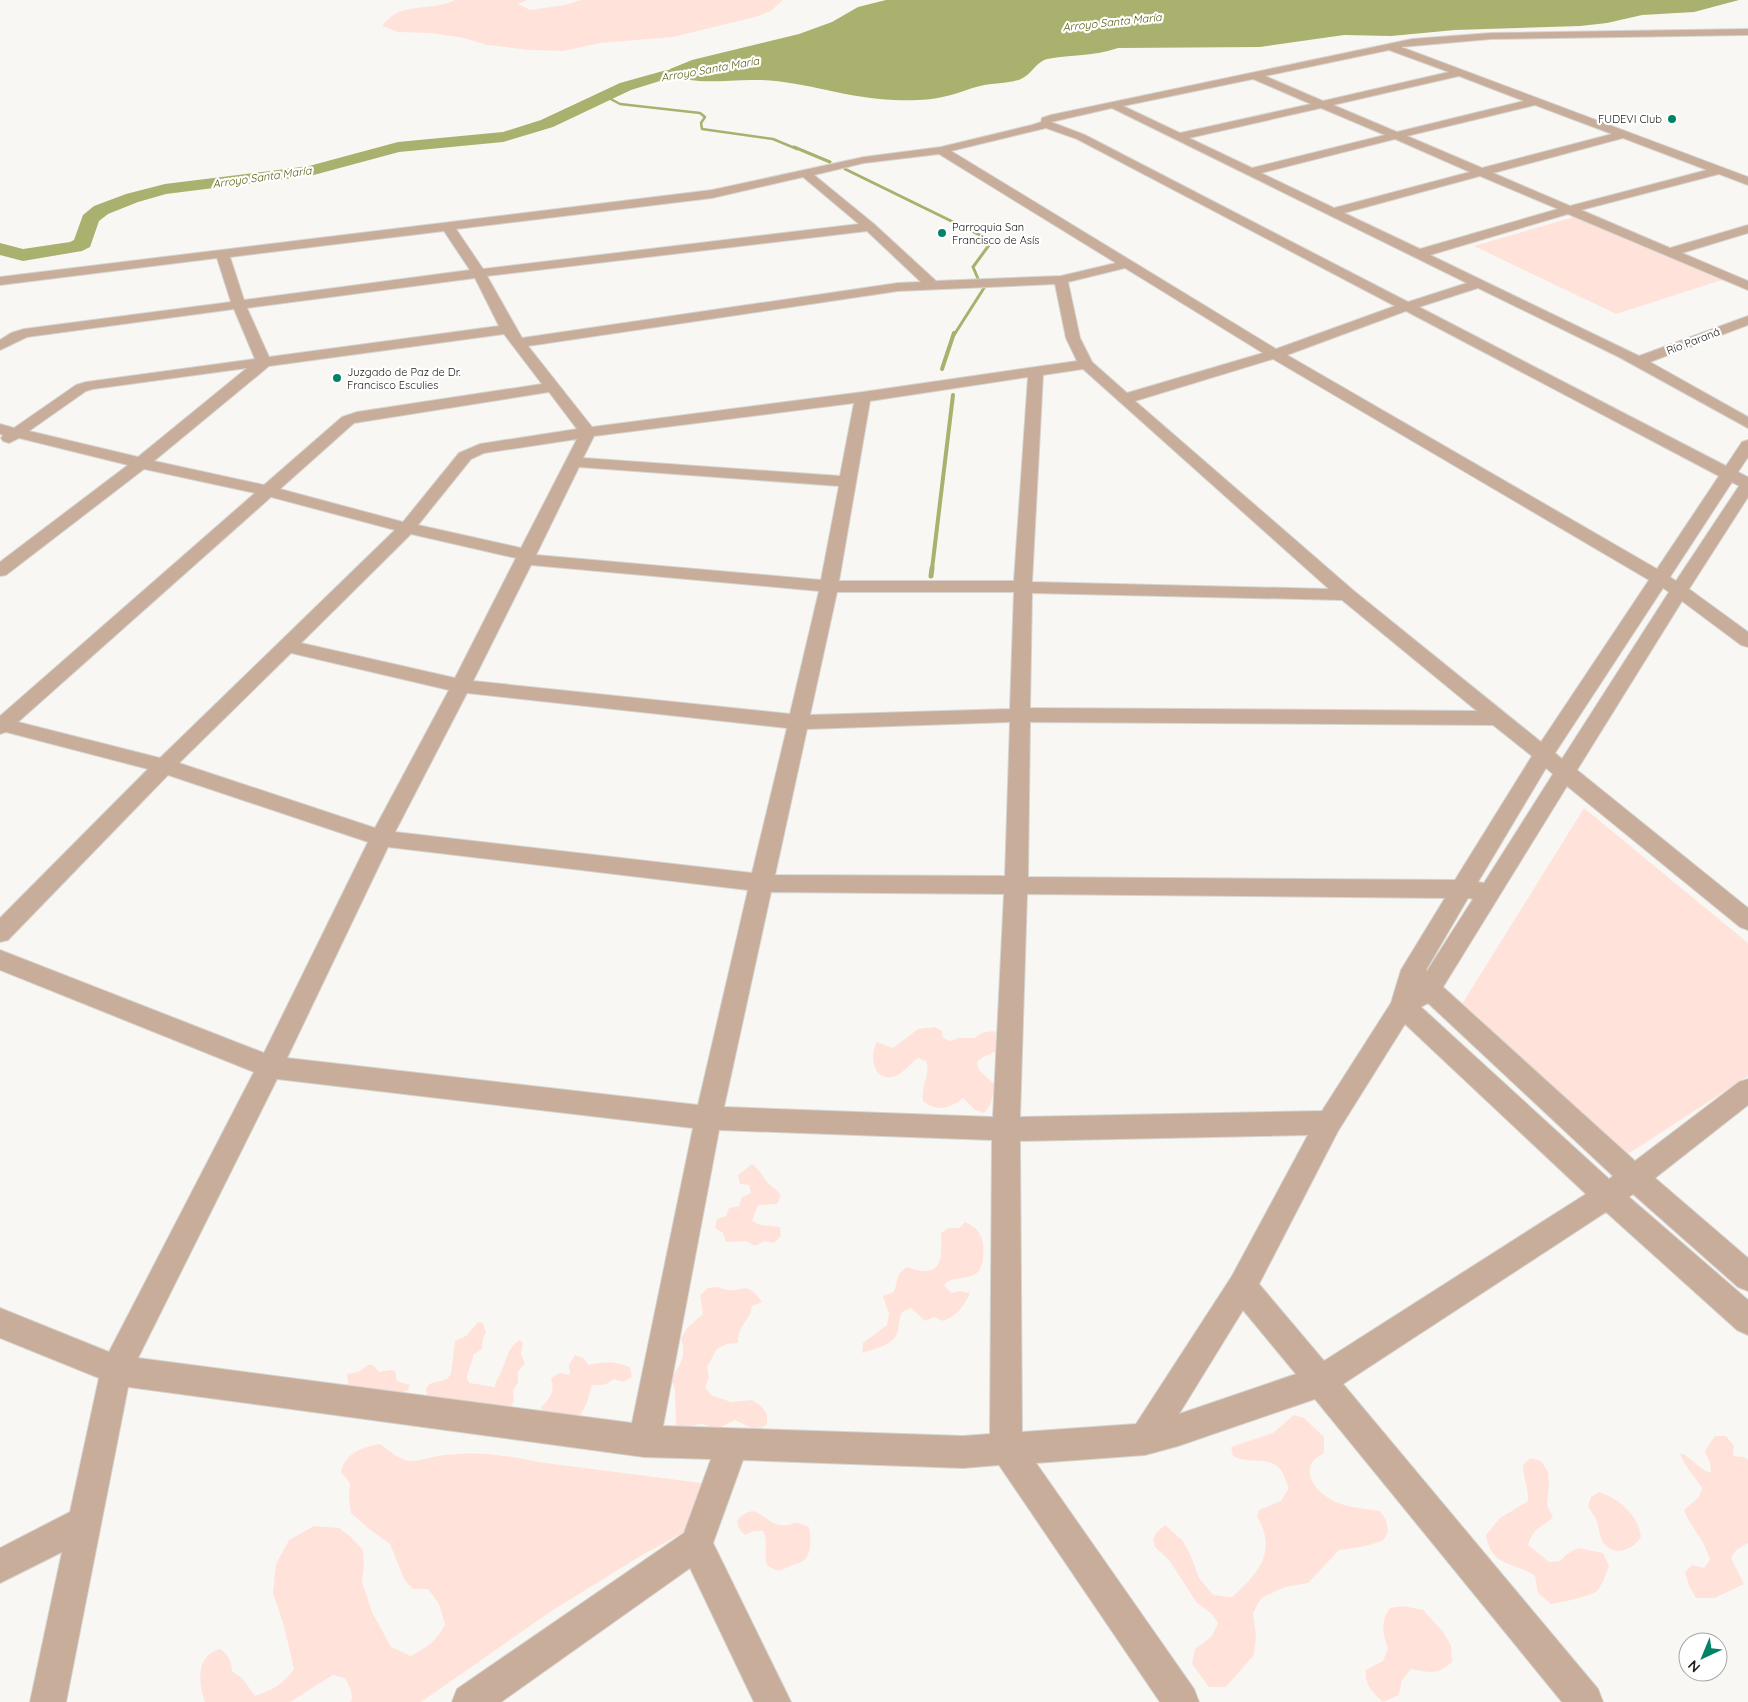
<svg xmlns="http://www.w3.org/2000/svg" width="1748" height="1702" viewBox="0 0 1748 1702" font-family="Quicksand,sans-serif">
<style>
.green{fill:#ffe3db}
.water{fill:#aab06d}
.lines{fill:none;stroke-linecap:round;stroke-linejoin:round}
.stream-far3{stroke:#aab06d;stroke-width:2.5}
.stream-far2{stroke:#aab06d;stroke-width:3}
.stream-far1{stroke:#aab06d;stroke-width:4}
.stream{stroke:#aab06d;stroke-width:5}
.river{fill:#aab06d;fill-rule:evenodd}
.minor-casing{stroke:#d6d5d1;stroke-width:2}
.minor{fill:#c8ad9b;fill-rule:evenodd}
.poi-dot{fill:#008467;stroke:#fff;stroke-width:2}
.labels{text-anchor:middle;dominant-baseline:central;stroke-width:4.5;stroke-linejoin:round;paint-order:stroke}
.far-water-label{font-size:11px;font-style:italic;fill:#585c0e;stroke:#fff}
.far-poi-label{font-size:11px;fill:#21201f;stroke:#fff;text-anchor:start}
.far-street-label{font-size:11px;fill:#21201f;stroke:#fff}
</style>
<rect width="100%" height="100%" fill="#f9f7f3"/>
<g class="green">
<path d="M455,0H527L518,4L530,10L565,5L581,0H783L771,11L755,17L673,37L600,43L563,51L531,50L487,45L464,38L430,33L398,32L382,26C401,0 428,13 455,0Z"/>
<polygon points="1574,217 1722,280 1616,314 1474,246"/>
<polygon points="1584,808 1748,943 1748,1076 1625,1156 1462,1004"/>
<path d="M935,1027L942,1031L943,1038L951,1041L958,1038H975C981,1032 985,1032 994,1031L1000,1036L998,1050C990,1055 983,1055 977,1062L979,1070L996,1086L989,1107L984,1113L975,1110L963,1098C950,1109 936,1112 923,1101C921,1084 931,1074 926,1061L918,1058C910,1063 902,1076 892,1077C873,1081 869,1054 877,1042L893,1048L918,1029Z"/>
<path d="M752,1164C760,1170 763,1177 769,1184C775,1189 777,1189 781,1196L777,1204L758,1205L752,1221L761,1225L780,1227L781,1236L774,1243L764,1241L755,1246L746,1241L726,1242L723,1233L715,1228L717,1219L726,1216L729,1208L739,1206L742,1197L751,1193L749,1185L740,1184L738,1175Z"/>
<path d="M965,1222C980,1228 985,1240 983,1256C983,1260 982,1267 979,1271C970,1281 954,1275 944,1285L951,1293L960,1291L970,1293C964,1306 957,1316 943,1321L934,1317L925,1321L911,1308L902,1312C899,1319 899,1324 898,1331C895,1345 874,1349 862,1353L863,1343L887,1325L889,1314L883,1296L894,1292L899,1274L906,1267C912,1268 921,1272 926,1271C945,1271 941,1245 941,1233L949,1228H959Z"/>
<path d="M718,1287C741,1298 744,1275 762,1302L752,1306C749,1324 738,1323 738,1343L727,1344L717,1349L707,1367L709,1377L705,1387L711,1395L731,1402L752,1400L761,1406L767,1414V1425L756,1430L735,1420L715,1430C704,1422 697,1422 686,1430L676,1426L675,1389L671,1379C680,1365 687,1356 681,1339L687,1328L703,1314L700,1295L708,1288Z"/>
<path d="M478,1322L483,1323L486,1333L483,1338L482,1349L473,1355C473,1364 467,1369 467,1380L470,1383L495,1387C495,1380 499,1378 501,1372C506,1361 509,1345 520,1340L523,1343L521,1354L525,1363L518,1372V1382L513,1391L514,1401L511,1406L514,1410L428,1400L426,1389L429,1384L447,1379L451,1374L455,1341L466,1336Z"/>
<path d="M575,1355L583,1358L589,1365C607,1361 613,1361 630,1367L632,1377L623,1382L613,1379C607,1386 601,1385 592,1385L586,1405L580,1415L582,1425L544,1417L541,1407C551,1398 555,1391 551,1378L560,1373L570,1375L569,1365Z"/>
<polygon points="368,1365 373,1365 379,1372 390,1370 395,1371 397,1381 410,1385 408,1390 403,1392 395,1401 349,1391 347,1374 358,1372"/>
<path d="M1294,1415L1304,1418L1324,1437V1453C1321,1455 1316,1458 1314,1460C1300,1478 1324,1499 1341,1504C1353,1508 1367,1509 1380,1511L1386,1520L1388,1531C1387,1534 1386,1537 1384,1539C1378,1545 1348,1549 1339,1550L1308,1583L1285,1587L1261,1598L1253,1613L1256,1636L1254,1655L1226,1687H1209L1192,1664L1195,1649L1212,1636L1218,1623L1212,1614L1197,1603L1169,1560L1155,1547L1153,1540L1156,1533L1165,1525L1183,1541L1190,1554L1199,1578L1213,1595L1232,1597C1258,1574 1278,1551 1257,1517L1259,1510L1281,1501L1289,1488C1286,1482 1284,1475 1281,1470C1270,1455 1247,1465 1233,1456L1231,1447L1273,1433Z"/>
<path d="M1715,1436H1726L1734,1446L1733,1456L1744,1457L1748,1460V1543L1736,1550L1731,1558L1744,1584L1715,1598H1696L1689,1586L1685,1572L1692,1565L1704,1568L1710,1560C1705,1540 1691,1528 1684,1510L1699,1497L1702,1488C1694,1475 1685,1468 1680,1453C1695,1459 1695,1467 1711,1473L1710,1463L1705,1451Z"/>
<path d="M380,1444C388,1450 400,1460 410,1461C421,1461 434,1456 445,1455C477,1451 506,1455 538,1462L717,1485L729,1495L730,1500L720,1512L639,1557L553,1610L421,1702H350L352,1699L351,1690L345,1678L333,1675L290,1702H205C198,1683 196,1655 220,1649C229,1655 231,1660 232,1671L243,1679L255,1696C273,1690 283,1684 294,1669L284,1626L273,1593L276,1564L289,1540L314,1526L339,1528L351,1537L363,1550L364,1565L362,1582L372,1612L391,1647L411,1656C427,1647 437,1641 445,1624L439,1604L428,1589H413L405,1581L390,1544L369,1529L351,1513L349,1497L350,1483L341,1472C346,1452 361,1448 380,1444Z"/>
<path d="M1530,1458L1541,1461L1548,1472L1549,1484L1547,1505L1553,1517C1542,1528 1533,1527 1528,1545L1549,1562L1560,1561L1567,1554L1578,1548L1603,1553L1609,1566C1606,1574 1603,1584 1597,1591C1591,1596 1560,1603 1551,1604L1538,1593L1535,1576C1514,1561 1491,1568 1486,1535L1500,1518L1528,1501C1529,1488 1523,1479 1523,1465Z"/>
<path d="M1599,1492C1620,1499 1638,1515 1641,1537C1633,1550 1614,1558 1603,1542C1599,1536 1599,1526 1596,1519C1594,1515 1590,1511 1588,1506L1591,1497Z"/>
<path d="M752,1511C764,1513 769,1524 781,1525C796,1526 791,1519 809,1527C811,1537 812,1555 803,1561C800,1563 795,1564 792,1565C781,1571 778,1573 767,1565C763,1553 769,1542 763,1531H754L745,1535C732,1524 737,1515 752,1511Z"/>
<path d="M1403,1606L1423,1610L1444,1633L1451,1646L1452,1662C1437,1676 1429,1672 1411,1669L1402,1680L1399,1695L1383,1702C1373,1693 1364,1684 1366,1670L1383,1661L1388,1649C1383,1633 1380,1622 1390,1608Z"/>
</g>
<path class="water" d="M886,0H1739L1694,12L1642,15L1607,23L1580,26L1455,30L1391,36L1344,35L1260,47L1118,48C1093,57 1072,54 1047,59C1036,62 1032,74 1021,79C1009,84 993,83 980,86C970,88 960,93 951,95C933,100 912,101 894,100C848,99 804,81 759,80C725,79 702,86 668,75L670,69L692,60L799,34L832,22L858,7Z"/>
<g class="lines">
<polyline class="stream-far3" points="605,96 620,104 700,113 705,117 701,123 702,129 773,139 797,149"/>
<g class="stream-far2">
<polyline points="794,147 830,162"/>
<polyline points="845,169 992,241 973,267 979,281"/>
<polyline points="954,335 984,288"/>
</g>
<g class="stream-far1">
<polyline points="942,369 954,333"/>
<polyline points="932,569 953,395"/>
</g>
<polyline class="stream" points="931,576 932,568"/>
<polygon class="river" points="715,61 720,63 723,66 720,69 663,80 631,90 553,127 503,142 399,152 310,176 166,194 138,202 108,214 99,221 90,247 82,251 23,261 0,255 0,243 23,249 70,242 74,240 83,215 94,206 126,194 165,184 309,166 398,142 503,132 541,120 620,83 663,71"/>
<defs>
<path id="minor" d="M1748,29V35L1491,39L1401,47L1748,177V185L1719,174L1581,210L1670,248L1748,225V233L1682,253L1748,281V290L1568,214L1430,255L1639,356L1748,316V325L1650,362L1748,417V428L1619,357L1478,288L1419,307L1726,466L1742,442L1748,440V457L1738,472L1748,477V497L1689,589L1748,632V647L1741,645L1682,601L1577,770L1748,908V930L1740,927L1567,786L1443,987L1635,1161L1739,1082L1748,1079V1105L1655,1178L1748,1258V1291L1738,1287L1633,1194L1629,1197L1748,1300V1335L1737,1330L1606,1212L1343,1384L1598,1689L1603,1702H1562L1315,1399L1178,1446L1145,1455L1036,1463L1194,1689L1199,1702H1160L999,1465L963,1468L743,1460L713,1543L791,1702H754L690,1568L501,1702H452L457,1689L684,1533L711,1459L644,1457L128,1387L66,1702H30L62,1552L0,1583V1548L70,1512L99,1378L0,1338V1308L109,1352L254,1072L0,970V950L264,1053L368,842L168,775L8,940L0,942V918L148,769L6,732L0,734V716L255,493L144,469L6,575L0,576V562L128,465L19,438L9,443L3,441L1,438L3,435L0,434V424L14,428L76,385L86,382L255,359L234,309L27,337L0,350V340L11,333L24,329L231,302L217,258L0,285V277L712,190L864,157L941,147L1032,125L1041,122L1042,118L1051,115L1412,39L1491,33ZM1389,50L1449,72L1323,101L1265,76ZM1459,76L1524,101L1397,132L1333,105ZM1253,79L1311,104L1180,133L1123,106ZM1535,105L1612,134L1482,168L1407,136ZM1112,108L1467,283L1408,302L1085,135L1051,122ZM1321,108L1385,135L1252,168L1189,138ZM1046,128L1077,139L1395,306L1276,349L951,151ZM1623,138L1707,170L1570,206L1493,173ZM1395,139L1470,172L1334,208L1261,173ZM939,154L1116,263L1061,276L936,281L874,224L814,175L864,163ZM1480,176L1558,209L1420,249L1344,213ZM803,177L859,224L483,269L456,229L712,198ZM444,231L470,270L244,300L230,257ZM867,231L921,282L898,283L522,338L487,276ZM1125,268L1263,353L1127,393L1092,362L1080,338L1068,282ZM475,278L499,326L269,357L247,308ZM1055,284L1066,338L1077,361L863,392L592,427L528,346L898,291ZM1406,311L1719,476L1657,569L1287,355ZM504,334L542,384L357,412L342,417L264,485L154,461L269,366ZM1273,359L1649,580L1541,742L1354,591L1135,401ZM247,368L138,457L29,431L86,391L93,389ZM1083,369L1329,589L1032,582L1043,375ZM1028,377L1014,581H839L870,401ZM549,392L577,429L480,444L459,453L403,522L280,489L354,423ZM854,403L840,476L583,458L594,436ZM577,439L521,548L418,525L471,459L484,453ZM579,467L839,486L821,580L536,555ZM1732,482L1739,486L1676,581L1670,577ZM271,497L395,530L160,758L18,722ZM411,534L516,558L455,678L301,643ZM531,565L819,591L790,714L473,681ZM1663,588L1669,592L1562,759L1555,753ZM837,592H1014L1010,709L810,715ZM1032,593L1342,600L1477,711L1030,708ZM291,653L449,690L375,828L179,763ZM467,693L787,728L752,873L395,832ZM1010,722L1005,876L775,875L807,729ZM1030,722L1493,725L1532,756L1455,880L1028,877ZM1546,768L1553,774L1484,883L1478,882ZM388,847L748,890L698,1105L287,1058ZM771,892L1004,894L993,1117L724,1107ZM1027,894L1445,898L1401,970L1391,1003L1322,1111L1020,1117ZM1468,898L1473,899L1427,971L1426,970ZM1428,1003L1613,1176L1609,1179L1421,1007ZM1405,1024L1586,1194L1324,1361L1259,1284L1338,1131ZM277,1079L693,1128L632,1423L138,1358ZM719,1130L992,1140L990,1434L963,1436L663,1426ZM1308,1135L1232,1276L1136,1424L1022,1432L1020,1141ZM1243,1310L1296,1374L1179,1414Z"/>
</defs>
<use href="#minor" class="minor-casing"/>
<use href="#minor" class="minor"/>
</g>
<g class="poi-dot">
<circle cx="1672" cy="119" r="5"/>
<circle cx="942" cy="233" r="5"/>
<circle cx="337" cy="378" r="5"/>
</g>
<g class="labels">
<g class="far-water-label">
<text transform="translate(1112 22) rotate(-6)">Arroyo Santa María</text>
<text transform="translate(710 69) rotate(-10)">Arroyo Santa María</text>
<text transform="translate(262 177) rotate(-8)">Arroyo Santa María</text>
</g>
<g class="far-poi-label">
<text x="1662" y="119" text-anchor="end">FUDEVI Club</text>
<text x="952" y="227">Parroquia San<tspan x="952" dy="13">Francisco de Asís</tspan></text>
<text x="347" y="372">Juzgado de Paz de Dr.<tspan x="347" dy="13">Francisco Esculies</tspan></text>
</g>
<g class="far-street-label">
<text transform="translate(1693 341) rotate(-21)">Río Paraná</text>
</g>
</g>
<g transform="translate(1703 1657) rotate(224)"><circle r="24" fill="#ffffff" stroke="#a6a6a5"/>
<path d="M0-4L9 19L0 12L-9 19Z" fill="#008467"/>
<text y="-8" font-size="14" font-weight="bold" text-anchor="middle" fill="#21201f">N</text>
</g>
</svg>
